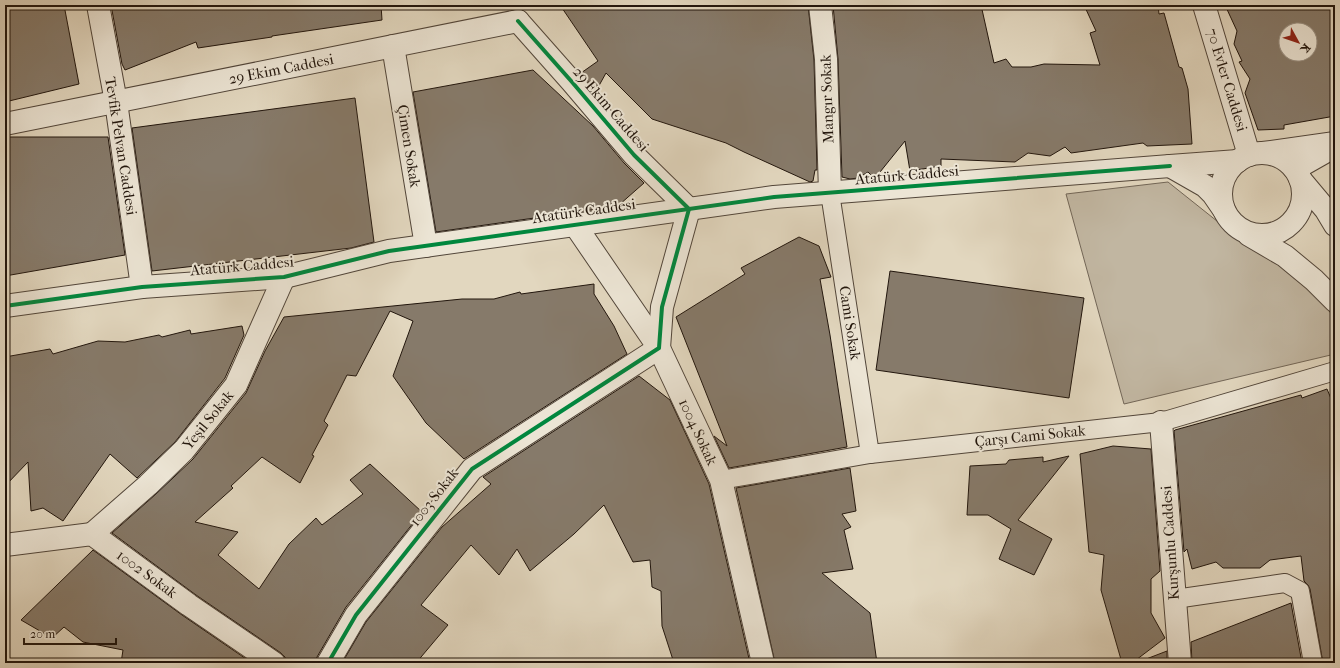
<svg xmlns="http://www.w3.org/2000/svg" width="1340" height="668" viewBox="0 0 1340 668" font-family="'IM FELL French Canon',serif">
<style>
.green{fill:#c1b6a1;stroke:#726657}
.building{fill:#867a6a;stroke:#22160d;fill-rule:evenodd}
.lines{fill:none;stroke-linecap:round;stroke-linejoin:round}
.service-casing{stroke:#52463a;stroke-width:20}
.minor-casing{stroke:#52463a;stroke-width:24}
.tertiary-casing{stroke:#52463a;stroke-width:24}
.service{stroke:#ece5d5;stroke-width:18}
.minor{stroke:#ece5d5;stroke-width:22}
.tertiary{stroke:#ece5d5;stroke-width:22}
.cycleway-casing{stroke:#ece5d5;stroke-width:6}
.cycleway{stroke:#00873e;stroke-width:4}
.labels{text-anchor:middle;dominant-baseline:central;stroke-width:4;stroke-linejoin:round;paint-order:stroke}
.street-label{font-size:15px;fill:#22160d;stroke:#ece5d5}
</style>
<rect width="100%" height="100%" fill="#e2d7bf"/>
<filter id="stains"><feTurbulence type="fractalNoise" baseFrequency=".005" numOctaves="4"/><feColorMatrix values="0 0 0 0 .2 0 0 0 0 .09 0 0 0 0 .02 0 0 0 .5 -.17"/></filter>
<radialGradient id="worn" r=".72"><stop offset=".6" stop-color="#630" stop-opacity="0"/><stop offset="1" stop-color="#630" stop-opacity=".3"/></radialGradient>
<polygon class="green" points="1168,182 1232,233 1274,260 1316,296 1335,318 1335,354 1124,404 1066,194"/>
<g class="building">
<polygon points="5,5 64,5 79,84 5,102"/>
<polygon points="111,5 381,5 382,20 272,36 272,37 198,48 196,42 125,70 122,64"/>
<polygon points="560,5 808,5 814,60 817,170 815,170 813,181 810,182 744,152 726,143 652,119 606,73 596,91 581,73 598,61"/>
<polygon points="833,5 981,5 994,63 1006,59 1012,67 1031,67 1044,64 1100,65 1090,33 1096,31 1084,5 1158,5 1159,14 1164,13 1179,67 1182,68 1188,89 1192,144 1147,146 1143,143 1071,153 1065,147 1050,156 1028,153 1015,162 941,159 941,166 910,171 905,141 876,177 873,177 868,172 858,178 850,179 842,177 838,59"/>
<path d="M1225,5H1335V116L1284,125V129L1258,130L1245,93L1250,79L1239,62L1242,61L1234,44L1237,31ZM1286,30H1310V54H1286Z"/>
<polygon points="533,70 593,126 624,163 644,183 619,205 615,201 605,208 436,232 413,92"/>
<polygon points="355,98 374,242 351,248 152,271 132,128"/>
<polygon points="5,137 108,137 125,255 5,276"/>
<polygon points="799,237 819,246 831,277 820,279 830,335 847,447 729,468 714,436 727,446 676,317 745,274 741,268"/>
<polygon points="890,271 1084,298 1069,398 876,370"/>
<polygon points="594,284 594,294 614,326 627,354 464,459 426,423 393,376 413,321 390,311 356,376 347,375 324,421 328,425 312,455 314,456 300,483 262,457 231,486 233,488 195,522 238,532 218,555 259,589 289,544 316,518 322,525 363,494 350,480 370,464 422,512 346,607 317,657 316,663 286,663 285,657 281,653 196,595 112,533 156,494 193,459 246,393 265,351 284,317 462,299 494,299 520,292 521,294"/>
<polygon points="242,326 244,335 225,378 175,442 137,478 110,454 63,521 43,508 31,511 28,462 5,486 5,357 50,349 53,354 98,341 125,342 159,335 162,337 190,330 191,334"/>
<polygon points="639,376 670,400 709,484 750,663 674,663 662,626 661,591 652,587 650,560 633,562 604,505 574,534 530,571 517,549 499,575 471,545 421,605 448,625 416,663 342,663 366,622 442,527 491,484 483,477"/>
<polygon points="1327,389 1335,408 1335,663 1323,663 1310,589 1308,585 1304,581 1301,556 1270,560 1260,568 1223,568 1216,562 1192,569 1187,549 1184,552 1174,431 1175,430 1301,395 1302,398"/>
<polygon points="1113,446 1151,449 1160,571 1151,579 1151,613 1165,638 1132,663 1122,663 1101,590 1104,555 1089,552 1080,454"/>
<polygon points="1069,456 1018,520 1052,539 1034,575 999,559 1011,529 988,515 967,515 970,466 1006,464 1009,460 1043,457 1043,462"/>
<polygon points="850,468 856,511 842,514 851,527 844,530 853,569 822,573 870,613 877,663 775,663 736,488"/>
<polygon points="93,550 182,615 252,663 121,663 123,650 83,642 64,627 52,638 21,620"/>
<polygon points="1291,603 1302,663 1192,663 1191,642"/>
<polygon points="1167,651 1167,663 1142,663 1141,661"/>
</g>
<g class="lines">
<defs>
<g id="service">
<polyline points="830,193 870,454"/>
<polyline points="721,480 870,454 1161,422 1335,371"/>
<polyline points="1175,599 1285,583 1300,591 1313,663"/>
</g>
<g id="minor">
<polyline points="98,5 116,102 142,287"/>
<polyline points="820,5 826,59 830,193"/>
<polyline points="1204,5 1249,155"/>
<polyline points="393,46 426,246"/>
<polyline points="5,124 518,21"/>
<polyline points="1263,153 1335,143"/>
<polyline points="1295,169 1332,148"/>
<polyline points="575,225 659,348 721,480 763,663"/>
<polyline points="1161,422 1180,663"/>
<polyline points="92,534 148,485 184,450 236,385 284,277"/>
<polyline points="5,545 92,534 189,605 274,663"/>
<polyline points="328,663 356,615 472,469 659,348 662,307 689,209 634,155 572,82 518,21"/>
</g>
<g id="tertiary">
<circle cx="1262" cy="194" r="41"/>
<polyline points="1300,179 1326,210 1335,225"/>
<polyline points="1224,210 1213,194 1205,186 1170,166 1238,161"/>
<polyline points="1249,235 1285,256 1314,280 1335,301"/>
<polyline points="5,306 142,287 284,277 389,251 774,197 1170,166"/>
</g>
</defs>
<use href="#service" class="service-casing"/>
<use href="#minor" class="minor-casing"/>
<use href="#tertiary" class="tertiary-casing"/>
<use href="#service" class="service"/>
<use href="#minor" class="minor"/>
<use href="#tertiary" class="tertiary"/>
<defs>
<g id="cycleway">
<polyline points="5,306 142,287 284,277 389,251 774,197 1170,166"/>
<polyline points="328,663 356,615 472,469 659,348 662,307 689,209 634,155 572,82 518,21"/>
</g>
</defs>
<use href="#cycleway" class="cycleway-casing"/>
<use href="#cycleway" class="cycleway"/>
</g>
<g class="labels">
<g class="street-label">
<text transform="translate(281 69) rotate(-11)">29 Ekim Caddesi</text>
<text transform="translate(1227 80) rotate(73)">70 Evler Caddesi</text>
<text transform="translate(827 99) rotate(-92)">Mangır Sokak</text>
<text transform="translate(611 109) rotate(49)">29 Ekim Caddesi</text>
<text transform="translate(121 146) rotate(81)">Tevfik Pelvan Caddesi</text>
<text transform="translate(409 146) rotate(81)">Çimen Sokak</text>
<text transform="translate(907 175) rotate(-5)">Atatürk Caddesi</text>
<text transform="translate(584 211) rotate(-8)">Atatürk Caddesi</text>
<text transform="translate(242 266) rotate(-5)">Atatürk Caddesi</text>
<text transform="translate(850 323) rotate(81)">Cami Sokak</text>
<text transform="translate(208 420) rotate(-51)">Yeşil Sokak</text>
<text transform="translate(698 432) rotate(65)">1004 Sokak</text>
<text transform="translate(1030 436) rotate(-6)">Çarşı Cami Sokak</text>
<text transform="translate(434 497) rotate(-52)">1003 Sokak</text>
<text transform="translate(1170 543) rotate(-94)">Kurşunlu Caddesi</text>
<text transform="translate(147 574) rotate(36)">1002 Sokak</text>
</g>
</g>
<rect width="1340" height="668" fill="none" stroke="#e2d7bf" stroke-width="20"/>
<rect x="6" y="6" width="1328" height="656" fill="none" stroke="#22160d" stroke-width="2"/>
<rect x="10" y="10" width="1320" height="648" fill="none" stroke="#22160d"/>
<g transform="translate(1298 42) rotate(130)"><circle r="19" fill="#ece5d5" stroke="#9b9285"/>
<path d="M0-3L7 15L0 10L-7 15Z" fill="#8f2418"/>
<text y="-6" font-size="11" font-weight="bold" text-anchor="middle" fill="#22160d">K</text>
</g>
<path d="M24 638v6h92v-6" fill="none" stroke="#22160d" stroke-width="2"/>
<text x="30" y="638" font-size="12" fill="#22160d" stroke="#ece5d5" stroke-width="3" paint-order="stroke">20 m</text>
<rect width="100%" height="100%" filter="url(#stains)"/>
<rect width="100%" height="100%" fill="url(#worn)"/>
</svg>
